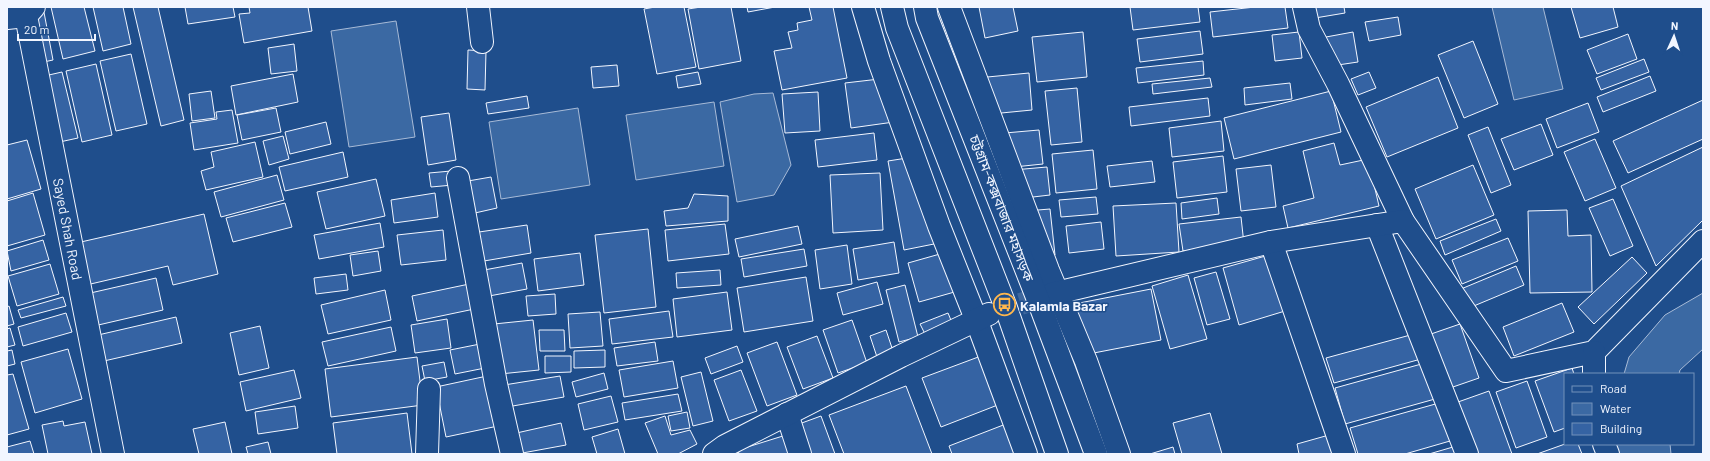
<svg xmlns="http://www.w3.org/2000/svg" width="1710" height="461" viewBox="0 0 1710 461" font-family="Barlow,'Noto Sans Bengali',sans-serif">
<style>
.water{fill:#3b69a3;stroke:#a8bbd7}
.building{fill:#3563a3;stroke:#f2f6ff}
.lines{fill:none;stroke-linecap:round;stroke-linejoin:round}
.minor-tunnel{stroke:#3f679d;stroke-width:22;stroke-dasharray:22 11;stroke-linecap:butt}
.minor-casing{stroke:#f2f6ff;stroke-width:24}
.trunk-casing{stroke:#f2f6ff;stroke-width:24}
.minor{stroke:#1f4e8c;stroke-width:22}
.trunk{stroke:#1f4e8c;stroke-width:22}
.labels{text-anchor:middle;dominant-baseline:central;stroke-width:3;stroke-linejoin:round;paint-order:stroke}
.street-label{font-size:14px;fill:#f2f6ff;stroke:#1f4e8c}
.poi-label{font-size:14px;font-weight:bold;fill:#f2f6ff;stroke:#1f4e8c;text-anchor:start}
</style>
<rect width="100%" height="100%" fill="#1f4e8c"/>
<g class="water">
<polygon points="1492,7 1543,7 1563,89 1514,100"/>
<polygon points="396,21 415,137 349,147 331,31"/>
<polygon points="773,93 791,165 774,195 737,202 720,102 754,94"/>
<polygon points="714,102 724,166 636,180 626,115"/>
<polygon points="578,108 590,185 501,199 489,122"/>
<polygon points="1703,293 1703,349 1680,370 1679,374 1624,374 1629,357 1665,315"/>
<polygon points="1616,444 1670,444 1671,454 1619,454"/>
</g>
<g class="building">
<polygon points="37,7 43,7 53,60 39,63"/>
<polygon points="51,7 84,7 95,51 63,59"/>
<polygon points="93,7 123,7 131,44 103,51"/>
<polygon points="133,7 158,7 184,120 161,126"/>
<polygon points="185,7 233,7 235,17 188,24"/>
<polygon points="249,7 308,7 312,31 244,43 239,14 250,13"/>
<polygon points="655,7 684,7 696,67 657,74 644,9"/>
<polygon points="701,7 731,7 741,61 699,69 688,9"/>
<polygon points="747,7 775,7 748,12"/>
<polygon points="809,7 833,7 847,78 782,90 774,51 792,48 788,32 798,30 797,23 812,20"/>
<polygon points="979,7 1013,7 1018,31 985,38"/>
<polygon points="1130,7 1198,7 1200,22 1133,30"/>
<polygon points="1255,7 1285,7 1288,28 1213,37 1210,12"/>
<polygon points="1313,7 1344,7 1345,13 1315,18"/>
<polygon points="1571,7 1613,7 1618,27 1580,38"/>
<polygon points="1398,17 1401,35 1369,41 1365,22"/>
<polygon points="1200,31 1203,54 1140,62 1137,39"/>
<polygon points="1083,32 1087,77 1037,82 1032,37"/>
<polygon points="1299,32 1302,58 1275,61 1272,35"/>
<polygon points="1353,32 1358,62 1331,66 1326,37"/>
<polygon points="1628,34 1637,59 1597,74 1587,50"/>
<polygon points="1473,41 1498,104 1464,118 1438,55"/>
<polygon points="294,44 297,71 271,74 268,48"/>
<polygon points="468,50 486,51 485,90 467,89"/>
<polygon points="131,54 147,124 116,131 100,61"/>
<polygon points="1644,59 1649,72 1601,90 1596,78"/>
<polygon points="1203,61 1204,75 1138,83 1136,68"/>
<polygon points="96,64 112,135 82,142 66,71"/>
<polygon points="617,65 619,86 593,88 591,67"/>
<polygon points="62,72 78,138 55,143 40,77"/>
<polygon points="698,72 701,84 678,88 676,76"/>
<polygon points="1369,72 1376,88 1358,95 1351,79"/>
<polygon points="1029,73 1032,110 981,115 977,78"/>
<polygon points="293,74 298,102 236,115 231,86"/>
<polygon points="1650,76 1656,91 1603,112 1597,97"/>
<polygon points="1438,77 1458,128 1387,157 1366,107"/>
<polygon points="888,78 894,122 851,128 845,83"/>
<polygon points="1210,78 1212,87 1153,94 1152,84"/>
<polygon points="1290,83 1292,99 1245,105 1244,88"/>
<polygon points="1077,88 1082,142 1051,145 1045,91"/>
<polygon points="211,91 215,118 192,121 189,94"/>
<polygon points="1331,91 1341,132 1234,159 1224,118"/>
<polygon points="818,92 820,131 785,133 782,94"/>
<polygon points="527,96 529,108 488,114 486,103"/>
<polygon points="1208,98 1210,116 1131,126 1129,107"/>
<polygon points="1703,100 1703,139 1628,173 1613,141"/>
<polygon points="1588,103 1599,132 1557,148 1546,119"/>
<polygon points="276,108 281,132 242,140 237,115"/>
<polygon points="232,110 238,143 194,150 190,123 217,119 216,112"/>
<polygon points="449,113 456,160 428,165 421,117"/>
<polygon points="1221,121 1224,151 1172,157 1169,128"/>
<polygon points="326,122 331,144 290,154 285,132"/>
<polygon points="1541,124 1553,155 1514,170 1501,139"/>
<polygon points="1488,127 1511,185 1491,193 1468,135"/>
<polygon points="1039,130 1043,164 985,170 982,135"/>
<polygon points="874,133 877,160 818,167 815,140"/>
<polygon points="283,136 289,159 269,165 263,141"/>
<polygon points="1595,139 1616,188 1585,201 1564,152"/>
<polygon points="27,140 41,189 7,199 7,145"/>
<polygon points="255,142 263,177 206,190 201,171 214,167 211,152"/>
<polygon points="1334,143 1340,165 1368,159 1379,206 1288,228 1283,206 1314,198 1303,151"/>
<polygon points="1703,147 1703,220 1656,266 1621,186"/>
<polygon points="1093,150 1097,189 1056,193 1052,154"/>
<polygon points="343,152 348,177 285,191 279,167"/>
<polygon points="1223,156 1227,192 1177,198 1173,162"/>
<polygon points="907,158 939,243 904,250 888,161"/>
<polygon points="1152,161 1155,182 1110,187 1107,166"/>
<polygon points="1271,165 1276,207 1241,211 1236,169"/>
<polygon points="1473,165 1494,215 1436,239 1415,189"/>
<polygon points="1047,167 1050,195 1016,199 1013,170"/>
<polygon points="451,171 453,185 431,187 429,173"/>
<polygon points="880,173 883,230 833,233 830,175"/>
<polygon points="277,175 284,200 221,217 214,192"/>
<polygon points="491,177 497,208 475,213 468,181"/>
<polygon points="376,179 385,216 326,229 317,192"/>
<polygon points="33,193 45,235 7,246 7,201"/>
<polygon points="435,193 438,217 394,223 391,200"/>
<polygon points="694,194 728,196 728,221 666,226 664,211 688,208"/>
<polygon points="1096,197 1098,214 1061,217 1059,200"/>
<polygon points="1217,198 1219,214 1182,219 1181,203"/>
<polygon points="1613,199 1633,246 1610,256 1589,208"/>
<polygon points="285,203 292,227 233,242 226,218"/>
<polygon points="1176,203 1179,252 1116,256 1113,206"/>
<polygon points="1050,209 1055,255 1030,258 1026,211"/>
<polygon points="1567,210 1568,236 1591,235 1592,292 1530,293 1528,211"/>
<polygon points="204,214 218,274 173,285 168,266 82,286 72,244"/>
<polygon points="1241,217 1244,244 1183,251 1179,224"/>
<polygon points="1496,219 1501,231 1445,255 1440,241"/>
<polygon points="1101,222 1104,249 1069,253 1066,226"/>
<polygon points="380,223 384,247 319,259 314,235"/>
<polygon points="725,224 729,254 668,261 665,230"/>
<polygon points="527,225 531,253 484,261 479,232"/>
<polygon points="798,226 802,244 739,257 735,239"/>
<polygon points="648,229 656,307 604,313 595,235"/>
<polygon points="443,230 446,260 401,265 397,235"/>
<polygon points="1508,238 1518,261 1462,284 1452,260"/>
<polygon points="43,240 49,260 11,271 7,251"/>
<polygon points="894,242 899,273 858,280 853,249"/>
<polygon points="847,245 852,284 820,289 815,250"/>
<polygon points="804,249 807,266 744,277 741,259"/>
<polygon points="378,251 381,271 353,276 350,255"/>
<polygon points="947,252 958,291 919,302 908,263"/>
<polygon points="580,253 584,285 538,291 534,259"/>
<polygon points="1269,255 1285,311 1239,325 1223,268"/>
<polygon points="1632,257 1647,273 1594,324 1578,307"/>
<polygon points="522,263 527,289 489,296 484,270"/>
<polygon points="50,264 59,294 17,306 8,276"/>
<polygon points="1516,266 1524,285 1469,308 1461,289"/>
<polygon points="720,270 721,285 677,288 676,273"/>
<polygon points="1216,272 1230,319 1207,325 1194,278"/>
<polygon points="346,274 348,290 316,294 314,278"/>
<polygon points="1188,275 1207,339 1170,349 1152,286"/>
<polygon points="806,277 813,321 744,332 737,288"/>
<polygon points="156,278 163,310 94,326 86,294"/>
<polygon points="877,282 883,304 843,315 837,293"/>
<polygon points="474,283 479,308 417,321 412,296"/>
<polygon points="905,285 918,337 899,342 886,290"/>
<polygon points="1151,289 1161,340 1073,357 1064,306"/>
<polygon points="385,290 391,320 328,334 321,305"/>
<polygon points="727,292 732,330 677,337 673,299"/>
<polygon points="555,294 556,314 528,316 526,296"/>
<polygon points="63,297 66,306 21,318 18,310"/>
<polygon points="1562,303 1574,332 1514,356 1503,327"/>
<polygon points="9,306 14,324 7,326 7,307"/>
<polygon points="669,311 673,337 612,344 609,319"/>
<polygon points="600,312 603,346 570,348 568,314"/>
<polygon points="66,313 72,332 23,346 18,327"/>
<polygon points="948,313 953,325 926,336 920,324"/>
<polygon points="176,317 182,343 104,361 98,335"/>
<polygon points="447,319 451,348 415,353 411,325"/>
<polygon points="533,320 539,370 500,374 494,324"/>
<polygon points="852,320 867,363 838,373 823,330"/>
<polygon points="1460,324 1479,378 1450,388 1431,334"/>
<polygon points="260,326 269,368 239,375 230,333"/>
<polygon points="391,327 396,351 328,366 322,342"/>
<polygon points="10,328 15,345 7,347 7,329"/>
<polygon points="539,330 564,330 565,351 540,351"/>
<polygon points="886,330 893,351 877,357 870,336"/>
<polygon points="1414,334 1421,359 1334,383 1326,358"/>
<polygon points="817,336 833,378 803,389 787,347"/>
<polygon points="655,342 658,361 617,366 614,348"/>
<polygon points="777,342 797,395 767,406 747,353"/>
<polygon points="485,343 490,367 455,374 450,350"/>
<polygon points="737,346 743,362 711,374 705,358"/>
<polygon points="68,349 82,399 35,413 21,362"/>
<polygon points="12,350 15,364 7,366 7,351"/>
<polygon points="605,350 605,367 574,368 574,351"/>
<polygon points="989,353 1008,401 941,427 922,378"/>
<polygon points="545,356 571,356 571,372 545,373"/>
<polygon points="417,357 423,405 331,417 325,369"/>
<polygon points="673,361 678,388 624,397 619,370"/>
<polygon points="444,362 447,377 425,381 422,366"/>
<polygon points="1425,363 1435,399 1345,424 1335,388"/>
<polygon points="1572,368 1574,374 1565,374 1565,428 1554,432 1535,381"/>
<polygon points="294,370 301,398 246,411 240,382"/>
<polygon points="741,370 757,411 729,421 714,380"/>
<polygon points="701,372 713,421 693,426 681,377"/>
<polygon points="604,373 608,389 576,397 572,382"/>
<polygon points="13,374 29,429 7,435 7,375"/>
<polygon points="487,376 498,426 446,437 436,387"/>
<polygon points="560,376 564,397 507,407 504,385"/>
<polygon points="1527,381 1547,437 1516,448 1496,392"/>
<polygon points="906,386 932,454 844,454 829,415"/>
<polygon points="1489,391 1512,454 1477,454 1458,402"/>
<polygon points="678,394 682,411 625,420 622,403"/>
<polygon points="611,396 618,422 584,430 578,404"/>
<polygon points="1439,403 1450,441 1405,454 1358,454 1350,428"/>
<polygon points="295,406 298,428 258,434 255,412"/>
<polygon points="687,412 690,428 671,431 668,416"/>
<polygon points="407,413 412,454 337,454 333,423"/>
<polygon points="1210,413 1222,454 1182,454 1173,423"/>
<polygon points="665,416 671,435 690,430 697,444 678,454 658,454 645,423"/>
<polygon points="821,416 835,454 811,454 799,424"/>
<polygon points="63,421 64,426 85,422 92,454 48,454 42,425"/>
<polygon points="225,422 232,454 199,454 193,429"/>
<polygon points="1011,422 1023,454 952,454 949,446"/>
<polygon points="561,423 566,445 517,454 512,434"/>
<polygon points="618,429 625,454 597,454 592,437"/>
<polygon points="786,435 791,454 739,454 738,450"/>
<polygon points="1329,435 1334,454 1299,454 1297,444"/>
<polygon points="30,441 34,454 7,454 7,447"/>
<polygon points="268,442 271,454 248,454 246,447"/>
<polygon points="1565,444 1578,444 1582,454 1537,454"/>
<polygon points="1173,447 1175,454 1150,454"/>
<polygon points="1453,447 1455,454 1429,454"/>
</g>
<g class="lines">
<polyline class="minor-tunnel" points="989,314 1052,294"/>
<defs>
<g id="minor">
<polyline points="34,7 26,16 113,454"/>
<polyline points="478,7 482,42"/>
<polyline points="863,7 879,61 939,226 976,319 1026,454"/>
<polyline points="949,7 1048,270 1086,361 1119,454"/>
<polyline points="1304,7 1309,29 1338,84 1403,221"/>
<polyline points="7,18 26,16"/>
<polyline points="458,178 496,384 512,454"/>
<polyline points="1377,225 1467,454"/>
<polyline points="1271,242 1344,454"/>
<polyline points="1052,294 1271,242 1403,221 1506,371 1594,352 1703,241"/>
<polyline points="1594,374 1594,352"/>
<polyline points="787,414 800,454"/>
<polyline points="1604,444 1608,454"/>
<polyline points="427,454 429,389"/>
<polyline points="714,454 725,446 901,356 989,314"/>
</g>
<g id="trunk">
<polyline points="892,7 897,28 1005,305 1057,454"/>
<polyline points="925,7 927,18 1037,297 1096,454"/>
</g>
</defs>
<use href="#minor" class="minor-casing"/>
<use href="#trunk" class="trunk-casing"/>
<use href="#minor" class="minor"/>
<use href="#trunk" class="trunk"/>
</g>
<defs>
<symbol id="bus-ring" viewBox="-11 -11 22 22"><circle r="9.5" fill="#1f4e8c" stroke="#ffb74d" stroke-width="1.5"/><path d="M-5-6H5V4H4V6H2V4H-2V6H-4V4H-5ZM-3.5-4V0h7V-4ZM-3.5 1.2v1.5H-2V1.2ZM2 1.2v1.5H3.5V1.2Z" fill="#ffb74d"/></symbol>
</defs>
<g fill-rule="evenodd">
<use href="#bus-ring" x="992" y="292" width="25" height="25"/>
</g>
<g class="labels">
<g class="street-label">
<text transform="translate(1002 208) rotate(69)">চট্টগ্রাম-কক্সবাজার মহাসড়ক</text>
<text transform="translate(68 229) rotate(79)">Sayed Shah Road</text>
</g>
<g class="poi-label">
<text x="1020" y="305">Kalamia Bazar</text>
</g>
</g>
<rect width="1710" height="461" fill="none" stroke="#f2f6ff" stroke-width="16"/>
<rect x="1564" y="373" width="130" height="72" fill="#1f4e8c" stroke="#7391ba"/>
<rect x="1572" y="386" width="20" height="6" fill="#1f4e8c" stroke="#7391ba"/>
<text x="1600" y="393" font-size="12" fill="#f2f6ff">Road</text>
<rect x="1572" y="403" width="20" height="12" fill="#3b69a3" stroke="#7391ba"/>
<text x="1600" y="413" font-size="12" fill="#f2f6ff">Water</text>
<rect x="1572" y="423" width="20" height="12" fill="#3563a3" stroke="#7391ba"/>
<text x="1600" y="433" font-size="12" fill="#f2f6ff">Building</text>
<g transform="translate(1674 36) rotate(3)" stroke="#1f4e8c" stroke-width="3" paint-order="stroke">
<path d="M0-3L7 15L0 10L-7 15Z" fill="#f2f6ff"/>
<text y="-6" font-size="11" font-weight="bold" text-anchor="middle" fill="#f2f6ff">N</text>
</g>
<path d="M18 34v6h77v-6" fill="none" stroke="#f2f6ff" stroke-width="2"/>
<text x="24" y="34" font-size="12" fill="#f2f6ff" stroke="#1f4e8c" stroke-width="3" paint-order="stroke">20 m</text>
</svg>
